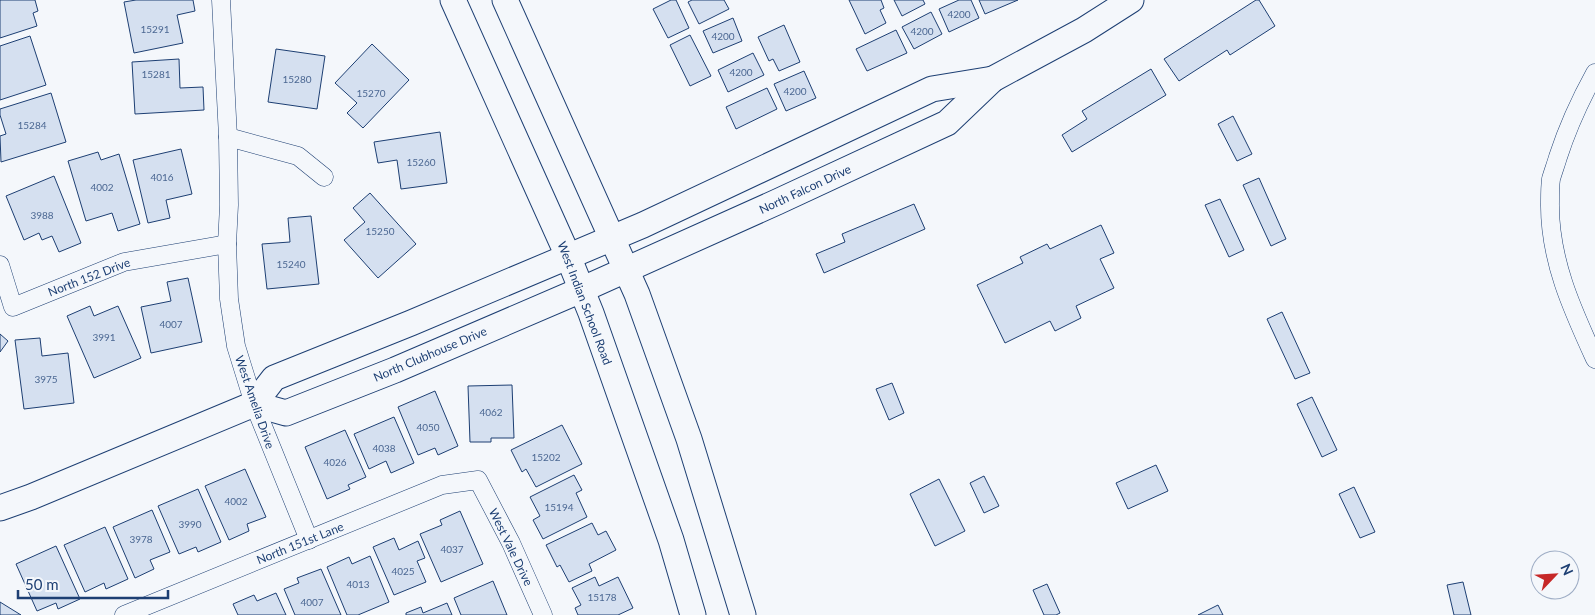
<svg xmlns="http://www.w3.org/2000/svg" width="1595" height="615" viewBox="0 0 1595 615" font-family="Lato,sans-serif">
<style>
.building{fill:#d5e0f0;stroke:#1d3f73}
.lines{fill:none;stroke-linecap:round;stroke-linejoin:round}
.street-casing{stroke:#1d3f73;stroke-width:19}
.secondary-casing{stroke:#1d3f73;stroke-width:27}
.street{stroke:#f4f7fb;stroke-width:18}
.secondary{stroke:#f4f7fb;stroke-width:25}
.labels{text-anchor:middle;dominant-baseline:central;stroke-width:4;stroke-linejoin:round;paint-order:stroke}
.number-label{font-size:10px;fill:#4b6792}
.street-label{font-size:12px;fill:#1d3f73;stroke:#f4f7fb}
</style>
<rect width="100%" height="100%" fill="#f4f7fb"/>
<g class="building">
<polygon points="0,0 35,0 38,11 33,13 37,26 0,38"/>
<polygon points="136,0 193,0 195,11 177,15 183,43 134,53 124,2"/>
<polygon points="671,0 676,0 689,28 668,38 653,9"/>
<polygon points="692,0 724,0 729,9 699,24 688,2"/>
<polygon points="849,0 881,0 884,8 880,10 886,23 865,34"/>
<polygon points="894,0 923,0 925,4 902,16"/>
<polygon points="959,0 971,0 979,18 949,32 939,9"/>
<polygon points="979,0 1018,0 985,14"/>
<polygon points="1256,0 1259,0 1275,26 1230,55 1227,50 1179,81 1164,59"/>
<polygon points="931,12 942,34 914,49 902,27"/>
<polygon points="733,18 742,41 713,53 703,31"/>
<polygon points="784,25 800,62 779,71 773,59 769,61 758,37"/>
<polygon points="896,30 907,53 867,71 856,49"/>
<polygon points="690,35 711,76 690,86 670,45"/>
<polygon points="30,36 46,85 0,100 0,46"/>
<polygon points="372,44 409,80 363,128 347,113 357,103 335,83"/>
<polygon points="276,49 325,56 317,109 268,102"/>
<polygon points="753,53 764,75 728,92 718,70"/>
<polygon points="179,59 180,88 203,87 204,110 135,114 132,62"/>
<polygon points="1151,69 1166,95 1072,152 1062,135 1087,119 1082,111"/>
<polygon points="804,71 816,98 786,111 774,84"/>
<polygon points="767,88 777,109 736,129 726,107"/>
<polygon points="51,93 66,142 1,162 0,136 6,134 0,115 0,109"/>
<polygon points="1233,116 1252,154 1237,161 1218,124"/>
<polygon points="440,132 447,183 401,189 397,160 378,163 374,142"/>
<polygon points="181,149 192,194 166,200 170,218 148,223 133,160"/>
<polygon points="98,152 101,160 119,154 140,224 118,231 112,213 86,221 68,161"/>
<polygon points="54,176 81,243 59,252 52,236 42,240 39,233 24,240 6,196"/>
<polygon points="1259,178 1286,239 1271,246 1243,185"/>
<polygon points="370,193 416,244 378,278 344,240 365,222 353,208"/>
<polygon points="1220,199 1244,250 1229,257 1205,205"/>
<polygon points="914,204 925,229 824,273 816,254 845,242 842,234"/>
<polygon points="311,216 319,284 267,289 262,244 290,242 288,218"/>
<polygon points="1101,225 1114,253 1100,259 1114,288 1076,306 1081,318 1055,331 1050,321 1005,343 977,285 1023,263 1020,257 1047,244 1050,249"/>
<polygon points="188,278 202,342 151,353 141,307 171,301 167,282"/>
<polygon points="90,306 94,316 118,306 141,358 94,378 67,316"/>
<polygon points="1282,312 1310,373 1295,379 1267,319"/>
<polygon points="0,334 8,341 0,352"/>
<polygon points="40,338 42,356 68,353 74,403 24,409 15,340"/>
<polygon points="892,383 904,413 889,420 876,389"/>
<polygon points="512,385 514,438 491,438 491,442 470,442 468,386"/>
<polygon points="435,391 458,446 438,455 435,448 418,455 398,407"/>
<polygon points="1312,397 1337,450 1322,457 1297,404"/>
<polygon points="394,417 414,463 391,473 386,461 369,469 354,434"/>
<polygon points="562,425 582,464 536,487 526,469 522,472 511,450"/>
<polygon points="345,430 366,477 348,485 350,489 327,499 305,447"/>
<polygon points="1156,465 1168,491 1128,509 1116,483"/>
<polygon points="245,469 266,517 247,524 249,531 229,540 205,486"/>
<polygon points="574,475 582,490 576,493 587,517 543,539 533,520 540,516 530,497"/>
<polygon points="984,476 999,506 984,513 970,483"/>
<polygon points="939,479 965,531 935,546 910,494"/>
<polygon points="1354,487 1375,532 1360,538 1339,494"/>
<polygon points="198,489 221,542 198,552 196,547 179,554 158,506"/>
<polygon points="152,510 170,552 150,560 154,569 135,578 113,527"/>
<polygon points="460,511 483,564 441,582 420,534 442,525 440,520"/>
<polygon points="592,523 598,535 606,531 616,550 589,564 592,571 569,582 560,565 557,567 546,545"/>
<polygon points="105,527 128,579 106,589 104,583 85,592 64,545"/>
<polygon points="394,538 399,550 418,541 425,558 417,561 426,582 394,595 373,547"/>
<polygon points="56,546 80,599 58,609 56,603 37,611 16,564"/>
<polygon points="370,556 389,602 358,615 347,615 327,567 349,557 352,564"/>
<polygon points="321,569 341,615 295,615 284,589 299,583 297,578"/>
<polygon points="595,577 599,586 618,577 633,608 618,615 578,615 575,608 581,605 572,588"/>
<polygon points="493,581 507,615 461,615 454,598"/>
<polygon points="1463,582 1471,615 1454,615 1447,585"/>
<polygon points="1047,584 1060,613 1056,615 1044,615 1033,590"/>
<polygon points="276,593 286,615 238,615 233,604 254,595 257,601"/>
<polygon points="0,602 21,615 0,615"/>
<polygon points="447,603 452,615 406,615 406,613 421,607 423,613"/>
<polygon points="1218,605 1223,615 1198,615"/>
</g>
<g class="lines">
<defs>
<g id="street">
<polyline points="221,0 228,137 229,205 227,244 229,299 236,346 254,404 309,540"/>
<path d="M1595,73C1579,102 1568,126 1558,157C1556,164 1553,172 1551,179C1550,186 1550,195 1550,202C1549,259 1572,309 1595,359"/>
<polyline points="228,137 298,156 324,177"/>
<polyline points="0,265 13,307 124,262 227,244"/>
<polyline points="124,615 442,485 478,480 511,543 543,615"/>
</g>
<g id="secondary">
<polyline points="453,0 568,256 591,313 671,540 693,615"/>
<polyline points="505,0 637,294 689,439 743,615"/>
<polyline points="254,404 286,413 395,370 581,290 777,202 947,123 993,79 1084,30 1131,0"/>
<polyline points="0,508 31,497 254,404 274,378 411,323 643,225 932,89 993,79"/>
</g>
</defs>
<use href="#street" class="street-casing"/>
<use href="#secondary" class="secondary-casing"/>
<use href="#street" class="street"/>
<use href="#secondary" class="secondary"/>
</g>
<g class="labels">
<g class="number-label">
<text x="959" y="14">4200</text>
<text x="155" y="29">15291</text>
<text x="922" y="31">4200</text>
<text x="723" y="36">4200</text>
<text x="741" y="72">4200</text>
<text x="156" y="74">15281</text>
<text x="297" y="79">15280</text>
<text x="795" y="91">4200</text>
<text x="371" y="93">15270</text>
<text x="32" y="125">15284</text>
<text x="421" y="162">15260</text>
<text x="162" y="177">4016</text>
<text x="102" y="187">4002</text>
<text x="42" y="215">3988</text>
<text x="380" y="231">15250</text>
<text x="291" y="264">15240</text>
<text x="171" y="324">4007</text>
<text x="104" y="337">3991</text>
<text x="46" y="379">3975</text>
<text x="491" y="412">4062</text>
<text x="428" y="427">4050</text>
<text x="384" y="448">4038</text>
<text x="546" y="457">15202</text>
<text x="335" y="462">4026</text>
<text x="236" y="501">4002</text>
<text x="559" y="507">15194</text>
<text x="190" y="524">3990</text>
<text x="141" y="539">3978</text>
<text x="452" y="549">4037</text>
<text x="403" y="571">4025</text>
<text x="358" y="584">4013</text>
<text x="602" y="597">15178</text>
<text x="312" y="602">4007</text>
</g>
<g class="street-label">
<text transform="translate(805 189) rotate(-25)">North Falcon Drive</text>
<text transform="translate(89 277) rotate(-21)">North 152 Drive</text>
<text transform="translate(585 303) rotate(69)">West Indian School Road</text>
<text transform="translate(430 354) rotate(-23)">North Clubhouse Drive</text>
<text transform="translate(255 402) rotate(71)">West Amelia Drive</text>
<text transform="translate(300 543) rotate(-22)">North 151st Lane</text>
<text transform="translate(511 547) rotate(64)">West Vale Drive</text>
</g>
</g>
<g transform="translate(1555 575) rotate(65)"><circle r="24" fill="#f4f7fb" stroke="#9eadc5"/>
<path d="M0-4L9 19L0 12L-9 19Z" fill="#c62828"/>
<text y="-8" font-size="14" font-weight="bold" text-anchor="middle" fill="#1d3f73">N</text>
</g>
<path d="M18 590v8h150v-8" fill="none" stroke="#1d3f73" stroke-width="2.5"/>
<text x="25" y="590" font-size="15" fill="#1d3f73" stroke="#f4f7fb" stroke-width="4" paint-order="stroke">50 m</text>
</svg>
